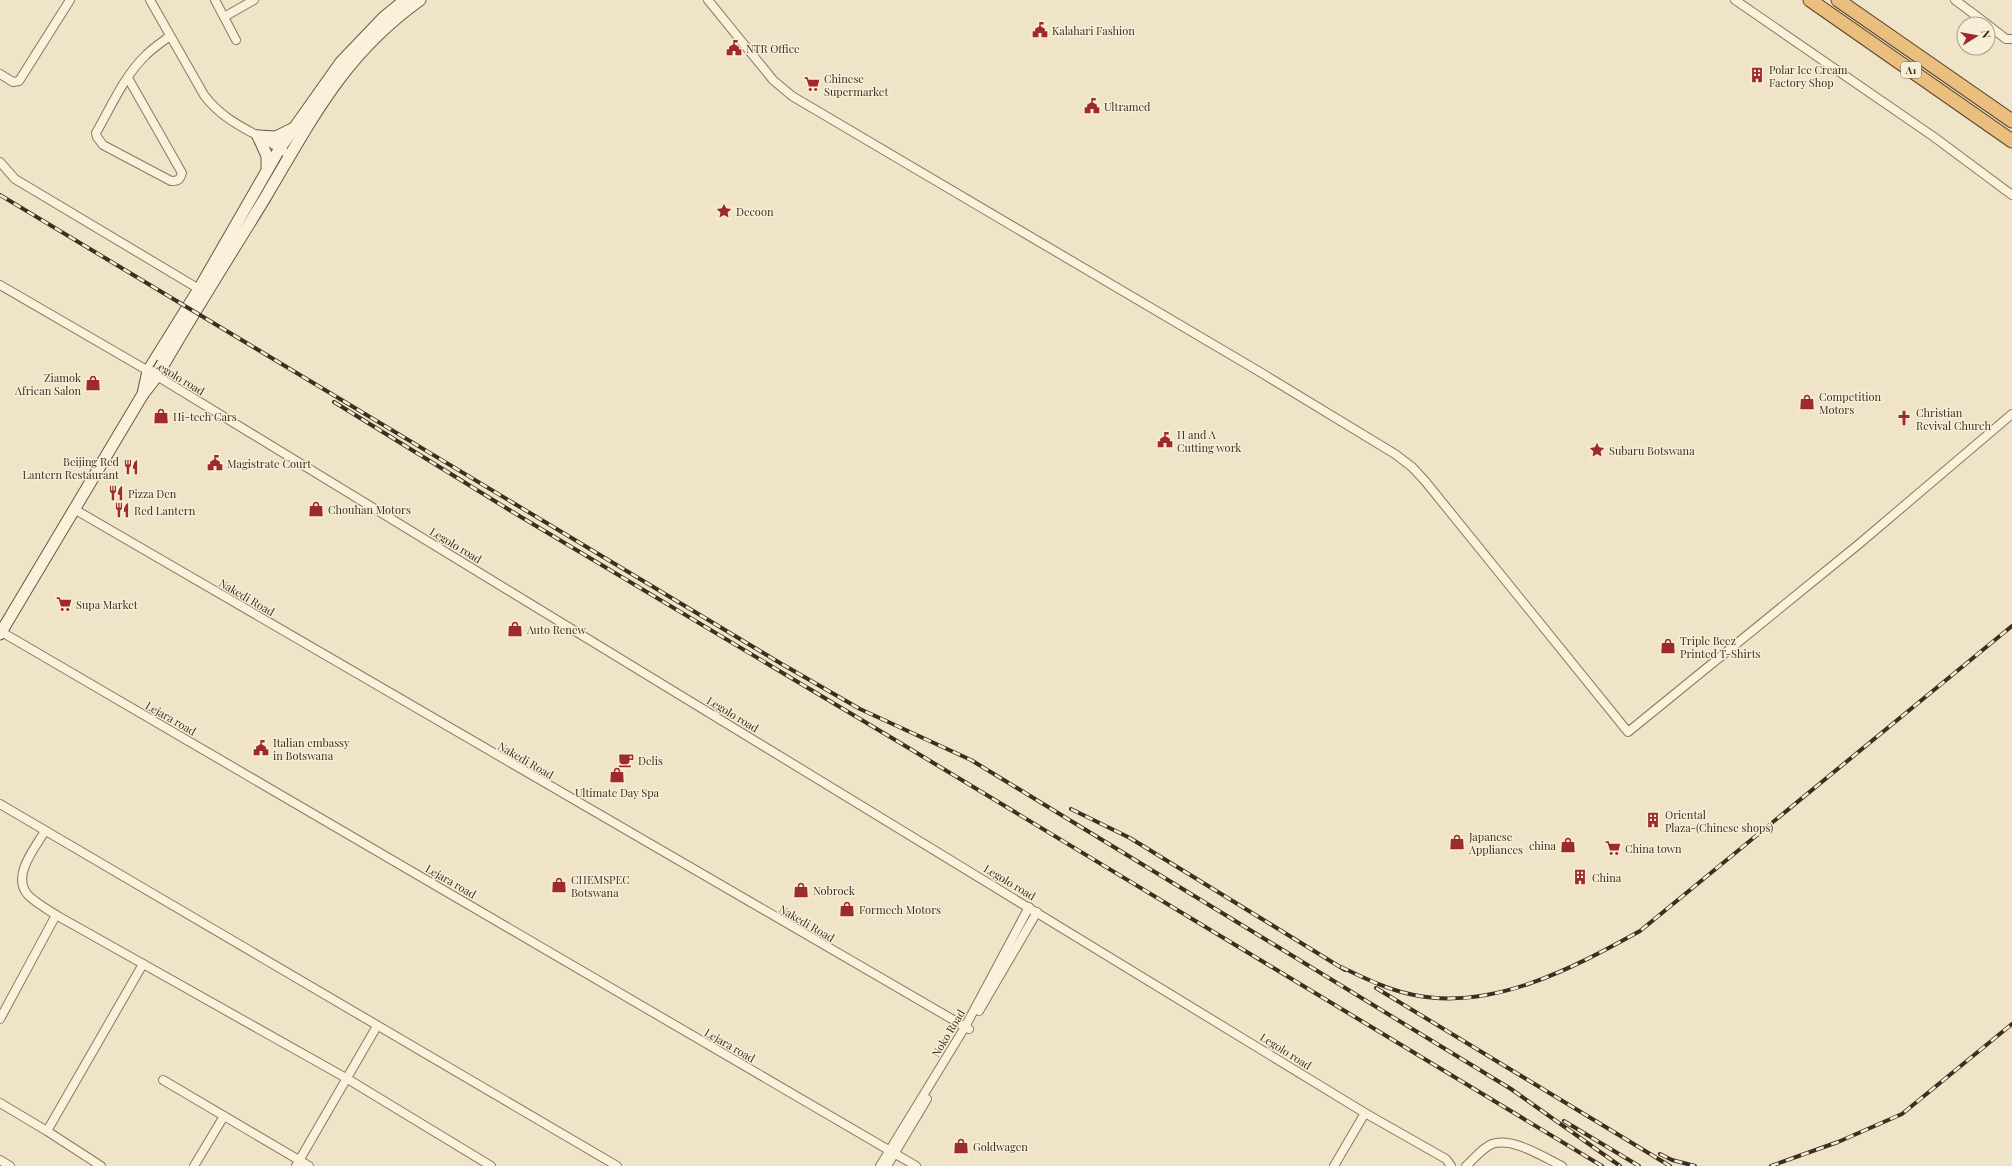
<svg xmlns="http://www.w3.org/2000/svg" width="2012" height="1166" viewBox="0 0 2012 1166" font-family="'Playfair Display',serif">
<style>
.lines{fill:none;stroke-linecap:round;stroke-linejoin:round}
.minor-casing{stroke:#8d765c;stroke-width:10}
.secondary-casing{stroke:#6f573f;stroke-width:13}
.trunk-casing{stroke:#5b4430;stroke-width:15}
.minor{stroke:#faf1dc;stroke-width:8}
.secondary{stroke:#faf1dc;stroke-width:11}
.trunk{stroke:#eabe7c;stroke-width:13}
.rail-casing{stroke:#3d2e20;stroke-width:4}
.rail{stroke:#f7eed8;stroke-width:2.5;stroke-dasharray:8;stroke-linecap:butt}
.labels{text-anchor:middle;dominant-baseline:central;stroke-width:3;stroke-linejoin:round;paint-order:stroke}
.shield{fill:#f7eed8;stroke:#756857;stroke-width:1}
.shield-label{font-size:10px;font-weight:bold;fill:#3d2e20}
.poi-label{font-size:11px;fill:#3d2e20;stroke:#f7eed8;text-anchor:start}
.street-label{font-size:11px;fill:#3d2e20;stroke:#f7eed8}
</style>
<rect width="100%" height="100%" fill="#f0e4c8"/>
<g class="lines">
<defs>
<g id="minor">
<path d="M150,0L204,95C227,126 260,133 289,155"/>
<polyline points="215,0 236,40"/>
<polyline points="708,0 773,80 792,96 1260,372 1395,454 1412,467 1425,481 1628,732 1859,544 2012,414"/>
<polyline points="1735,0 1934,137 2012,195"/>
<polyline points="1955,0 1987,24"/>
<polyline points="224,17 254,0"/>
<polyline points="1988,25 2006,39 2012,39"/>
<polyline points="0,74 13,82 19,81 70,0"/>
<path d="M128,78L182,173C180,180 178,181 171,181L103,145L97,137L96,133C111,107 124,76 146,55C153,48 162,42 170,36"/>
<polyline points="0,162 15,179 199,289"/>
<polyline points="0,285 157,376 1365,1113 1446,1159 1451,1166"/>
<polyline points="74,509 969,1029"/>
<polyline points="0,631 916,1166"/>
<polyline points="0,804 617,1166"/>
<path d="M45,831C35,848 11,876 28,895C36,903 47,909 56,915L346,1078L491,1166"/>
<polyline points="979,1011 1037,912"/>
<polyline points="0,1019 56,915"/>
<polyline points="163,1080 309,1166"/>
<polyline points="0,1103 47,1131 143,964"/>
<polyline points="47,1131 101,1166"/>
<polyline points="0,1160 10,1166"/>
<polyline points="194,1166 224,1116"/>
<polyline points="296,1166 377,1026"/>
<polyline points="880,1166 965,1027 1029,907"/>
<polyline points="887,1166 927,1099"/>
<polyline points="1334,1166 1365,1113"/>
<path d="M1466,1166C1474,1159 1482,1148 1492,1144C1513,1137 1543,1157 1562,1166"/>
</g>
<g id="secondary">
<polyline points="258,136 276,137 292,129"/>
<polyline points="258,136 267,156 267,167"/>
<polyline points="143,394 148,371 199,289 280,148 341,62 384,17 405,0"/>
<path d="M0,634L143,394L157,376C191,316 229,257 265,198C312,119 343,55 420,0"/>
</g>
<g id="trunk">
<polyline points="1810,0 2012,141"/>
<polyline points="1838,0 2012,121"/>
</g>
</defs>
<use href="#minor" class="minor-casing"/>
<use href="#secondary" class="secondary-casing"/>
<use href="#trunk" class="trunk-casing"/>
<use href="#minor" class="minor"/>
<use href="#secondary" class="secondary"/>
<use href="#trunk" class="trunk"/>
<defs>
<g id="rail">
<polyline points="0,195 780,663 860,709 971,760 1511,1089 1620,1166"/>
<polyline points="334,402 511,511 902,744 1602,1166"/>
<polyline points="1071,809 1130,838 1345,970"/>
<path d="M1341,967C1364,978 1388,990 1414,995C1493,1011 1573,968 1640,931L2012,626"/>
<polyline points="1376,988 1670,1166"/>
<polyline points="1564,1121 1639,1166"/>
<polyline points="1660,1154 1672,1160 1695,1166"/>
<polyline points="1771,1166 1838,1142 1902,1114 2012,1024"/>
</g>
</defs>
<use href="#rail" class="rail-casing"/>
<use href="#rail" class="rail"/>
</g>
<defs>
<symbol id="civic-bare" viewBox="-9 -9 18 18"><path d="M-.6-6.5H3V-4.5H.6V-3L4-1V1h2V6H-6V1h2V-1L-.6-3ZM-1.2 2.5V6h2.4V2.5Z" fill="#9e2a2b" stroke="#f7eed8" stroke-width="2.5" paint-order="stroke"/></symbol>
<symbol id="building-bare" viewBox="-9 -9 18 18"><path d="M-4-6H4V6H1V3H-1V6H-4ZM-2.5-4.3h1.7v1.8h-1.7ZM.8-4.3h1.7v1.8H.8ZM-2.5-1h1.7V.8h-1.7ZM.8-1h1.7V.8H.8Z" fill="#9e2a2b" stroke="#f7eed8" stroke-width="2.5" paint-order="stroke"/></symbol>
<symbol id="supermarket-bare" viewBox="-9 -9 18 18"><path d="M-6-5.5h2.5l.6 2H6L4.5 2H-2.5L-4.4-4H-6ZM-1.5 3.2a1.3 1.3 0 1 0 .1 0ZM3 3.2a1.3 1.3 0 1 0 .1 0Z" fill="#9e2a2b" stroke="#f7eed8" stroke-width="2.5" paint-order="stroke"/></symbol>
<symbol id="sight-bare" viewBox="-9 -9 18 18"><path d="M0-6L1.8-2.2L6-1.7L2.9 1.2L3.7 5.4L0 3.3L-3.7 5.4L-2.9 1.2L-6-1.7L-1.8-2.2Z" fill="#9e2a2b" stroke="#f7eed8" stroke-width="2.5" paint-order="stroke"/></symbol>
<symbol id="shop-bare" viewBox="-9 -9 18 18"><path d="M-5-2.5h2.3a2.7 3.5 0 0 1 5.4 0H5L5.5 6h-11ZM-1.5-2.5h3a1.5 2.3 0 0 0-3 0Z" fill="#9e2a2b" stroke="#f7eed8" stroke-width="2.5" paint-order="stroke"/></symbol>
<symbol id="church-bare" viewBox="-9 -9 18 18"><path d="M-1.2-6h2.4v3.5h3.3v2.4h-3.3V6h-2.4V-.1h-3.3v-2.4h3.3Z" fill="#9e2a2b" stroke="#f7eed8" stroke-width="2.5" paint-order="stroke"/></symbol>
<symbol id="restaurant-bare" viewBox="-9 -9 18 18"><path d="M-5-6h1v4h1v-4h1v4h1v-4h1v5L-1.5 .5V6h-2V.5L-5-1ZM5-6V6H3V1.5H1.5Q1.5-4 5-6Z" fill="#9e2a2b" stroke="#f7eed8" stroke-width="2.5" paint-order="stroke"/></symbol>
<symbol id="cafe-bare" viewBox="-9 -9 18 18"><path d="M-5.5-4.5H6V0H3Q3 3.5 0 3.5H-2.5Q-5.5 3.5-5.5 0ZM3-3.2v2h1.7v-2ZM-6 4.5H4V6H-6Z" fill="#9e2a2b" stroke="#f7eed8" stroke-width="2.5" paint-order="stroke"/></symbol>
</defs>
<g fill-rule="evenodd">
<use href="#civic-bare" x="1029" y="19" width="22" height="22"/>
<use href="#civic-bare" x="723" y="37" width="22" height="22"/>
<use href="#building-bare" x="1746" y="64" width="22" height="22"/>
<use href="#supermarket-bare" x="801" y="73" width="22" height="22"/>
<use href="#civic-bare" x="1081" y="95" width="22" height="22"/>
<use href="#sight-bare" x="713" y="200" width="22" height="22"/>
<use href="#shop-bare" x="82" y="372" width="22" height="22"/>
<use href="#shop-bare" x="1796" y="391" width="22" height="22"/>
<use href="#shop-bare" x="150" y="405" width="22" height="22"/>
<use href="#church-bare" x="1893" y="407" width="22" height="22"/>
<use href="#civic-bare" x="1154" y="429" width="22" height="22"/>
<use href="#sight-bare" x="1586" y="439" width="22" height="22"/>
<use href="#civic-bare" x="204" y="452" width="22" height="22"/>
<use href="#restaurant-bare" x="120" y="456" width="22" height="22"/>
<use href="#restaurant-bare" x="105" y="482" width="22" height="22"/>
<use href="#shop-bare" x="305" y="498" width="22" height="22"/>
<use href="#restaurant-bare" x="111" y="499" width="22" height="22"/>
<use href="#supermarket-bare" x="53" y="593" width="22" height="22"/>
<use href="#shop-bare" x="504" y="618" width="22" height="22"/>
<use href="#shop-bare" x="1657" y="635" width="22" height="22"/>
<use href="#civic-bare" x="250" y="737" width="22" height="22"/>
<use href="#cafe-bare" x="615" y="749" width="22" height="22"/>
<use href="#shop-bare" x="606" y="764" width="22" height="22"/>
<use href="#building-bare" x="1642" y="809" width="22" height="22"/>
<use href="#shop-bare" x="1446" y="831" width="22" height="22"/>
<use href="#shop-bare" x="1557" y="834" width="22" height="22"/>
<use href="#supermarket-bare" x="1602" y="837" width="22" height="22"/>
<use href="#building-bare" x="1569" y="866" width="22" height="22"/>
<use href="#shop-bare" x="548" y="874" width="22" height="22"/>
<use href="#shop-bare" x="790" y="879" width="22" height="22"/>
<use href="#shop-bare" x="836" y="898" width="22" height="22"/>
<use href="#shop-bare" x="950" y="1135" width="22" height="22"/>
</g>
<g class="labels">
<rect class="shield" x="1901" y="62" width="20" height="16" rx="3"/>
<g class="shield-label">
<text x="1911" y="70">A1</text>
</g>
<g class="poi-label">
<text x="1052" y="30">Kalahari Fashion</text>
<text x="746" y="48">NTR Office</text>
<text x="1769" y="69">Polar Ice Cream<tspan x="1769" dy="13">Factory Shop</tspan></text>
<text x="824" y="78">Chinese<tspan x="824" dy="13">Supermarket</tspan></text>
<text x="1104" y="106">Ultramed</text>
<text x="736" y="211">Decoon</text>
<text x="81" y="377" text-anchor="end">Ziamok<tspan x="81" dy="13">African Salon</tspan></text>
<text x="1819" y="396">Competition<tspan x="1819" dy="13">Motors</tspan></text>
<text x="1916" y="412">Christian<tspan x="1916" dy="13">Revival Church</tspan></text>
<text x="173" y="416">Hi-tech Cars</text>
<text x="1177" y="434">H and A<tspan x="1177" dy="13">Cutting work</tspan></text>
<text x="1609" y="450">Subaru Botswana</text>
<text x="119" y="461" text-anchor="end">Beijing Red<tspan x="119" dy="13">Lantern Restaurant</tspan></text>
<text x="227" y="463">Magistrate Court</text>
<text x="128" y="493">Pizza Den</text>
<text x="328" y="509">Chouhan Motors</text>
<text x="134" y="510">Red Lantern</text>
<text x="76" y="604">Supa Market</text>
<text x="527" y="629">Auto Renew</text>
<text x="1680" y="640">Triple Beez<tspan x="1680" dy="13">Printed T-Shirts</tspan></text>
<text x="273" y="742">Italian embassy<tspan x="273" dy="13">in Botswana</tspan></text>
<text x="638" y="760">Delis</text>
<text x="617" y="792" text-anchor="middle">Ultimate Day Spa</text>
<text x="1665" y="814">Oriental<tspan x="1665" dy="13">Plaza-(Chinese shops)</tspan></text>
<text x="1469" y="836">Japanese<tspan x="1469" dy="13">Appliances</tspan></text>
<text x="1556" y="845" text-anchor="end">china</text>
<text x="1625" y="848">China town</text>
<text x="1592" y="877">China</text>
<text x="571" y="879">CHEMSPEC<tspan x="571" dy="13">Botswana</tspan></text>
<text x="813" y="890">Nobrock</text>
<text x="859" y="909">Formech Motors</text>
<text x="973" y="1146">Goldwagen</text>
</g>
<g class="street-label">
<text transform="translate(179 377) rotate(31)">Legolo road</text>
<text transform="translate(456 545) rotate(31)">Legolo road</text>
<text transform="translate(247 597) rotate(30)">Nakedi Road</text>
<text transform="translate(733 714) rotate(31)">Legolo road</text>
<text transform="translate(171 718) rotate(30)">Lejara road</text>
<text transform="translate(526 760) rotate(30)">Nakedi Road</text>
<text transform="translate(451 881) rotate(30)">Lejara road</text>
<text transform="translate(1010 882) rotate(31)">Legolo road</text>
<text transform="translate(807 923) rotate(30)">Nakedi Road</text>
<text transform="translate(948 1033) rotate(-59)">Noko Road</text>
<text transform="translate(730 1045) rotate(30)">Lejara road</text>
<text transform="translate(1286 1051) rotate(32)">Legolo road</text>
</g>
</g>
<g transform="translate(1976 36) rotate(79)"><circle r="19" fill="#f7eed8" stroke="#ada18e"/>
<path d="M0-3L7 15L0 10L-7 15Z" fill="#9e2a2b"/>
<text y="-6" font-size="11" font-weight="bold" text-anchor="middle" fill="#3d2e20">N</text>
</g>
</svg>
